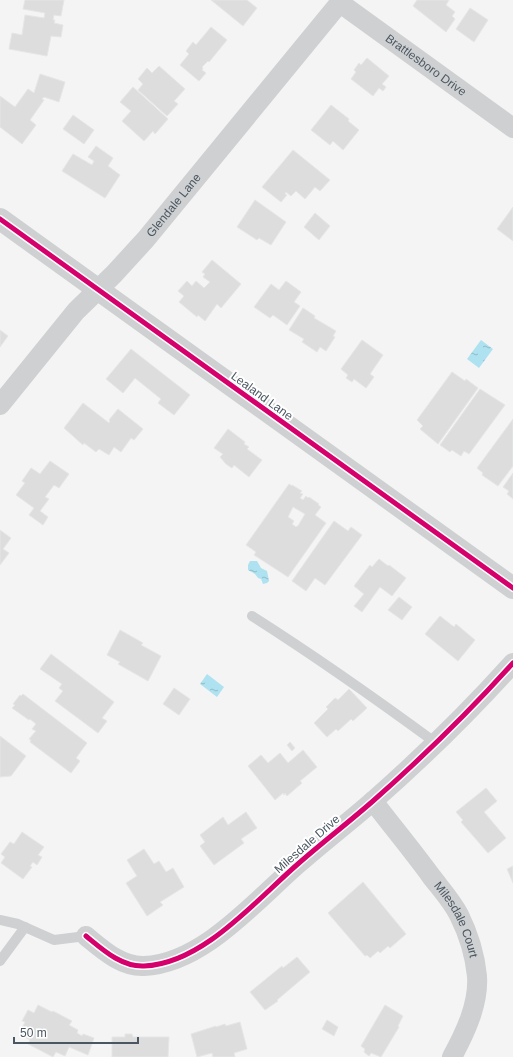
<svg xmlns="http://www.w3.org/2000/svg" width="513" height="1057" viewBox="0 0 513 1057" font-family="Helvetica,sans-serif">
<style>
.water{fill:url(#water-ripples)}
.building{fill:#ddddde;stroke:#e5e6e7;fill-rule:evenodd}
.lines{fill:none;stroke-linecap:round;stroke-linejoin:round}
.service{stroke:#ced0d2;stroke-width:10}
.minor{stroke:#ced0d2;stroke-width:20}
.tertiary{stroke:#ced0d2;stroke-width:22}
.cycleway-casing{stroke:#fff;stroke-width:8}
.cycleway{stroke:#d6006c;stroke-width:5}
.labels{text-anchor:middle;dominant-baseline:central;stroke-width:4;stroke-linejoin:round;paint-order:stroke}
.street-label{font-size:12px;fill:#4a5661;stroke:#fff}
</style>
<defs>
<pattern id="water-ripples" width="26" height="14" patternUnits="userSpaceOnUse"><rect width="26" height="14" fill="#aee2f0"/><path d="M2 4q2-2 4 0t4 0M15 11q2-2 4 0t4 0" fill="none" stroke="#90bac6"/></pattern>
</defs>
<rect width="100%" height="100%" fill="#f4f4f4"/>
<g class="water">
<polygon points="481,340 493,349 479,368 467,359"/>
<polygon points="250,561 257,561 261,568 267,571 269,581 267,583 263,584 261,579 258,578 255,574 248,570 248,565"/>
<polygon points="207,674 224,687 217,697 200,684"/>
</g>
<g class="building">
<polygon points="25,0 64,0 61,16 54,15 53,20 55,20 54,23 63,25 61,37 51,36 47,56 9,49 12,33 22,35 25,15 44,18 45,13 23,9"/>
<polygon points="211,0 247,0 257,8 243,26"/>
<polygon points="417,0 449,0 446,5 455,12 452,16 455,19 446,32 413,6"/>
<polygon points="470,8 488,20 474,42 456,29"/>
<polygon points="211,27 227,40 209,62 208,61 202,67 203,68 202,70 206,73 199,81 180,65 189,54 186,51 193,42 196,45"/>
<polygon points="367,58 389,76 382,84 386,87 383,91 379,88 373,96 351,79 356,72 354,70 359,63 361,65"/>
<polygon points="159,66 185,89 174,101 178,104 167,116 138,90 143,84 138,79 147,68 152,73"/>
<polygon points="40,74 65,82 59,102 44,97 42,99 44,100 30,120 36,125 22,144 0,127 0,96 15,107 28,89 34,93"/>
<polygon points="133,87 168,119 155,134 153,131 144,141 122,121 131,111 120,102"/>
<polygon points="331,105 349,119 348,121 359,130 343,150 333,141 330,145 311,130"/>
<polygon points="73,115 94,130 84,144 63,129"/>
<polygon points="96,146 113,158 108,166 120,175 105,198 62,171 73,154 92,165 94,161 88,157"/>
<polygon points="293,150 330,180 320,191 315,187 305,199 296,191 291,196 286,192 285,194 287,195 281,202 262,187"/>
<polygon points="255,200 286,222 271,245 259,238 257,240 237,227"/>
<polygon points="513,207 513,241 497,229"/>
<polygon points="315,213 330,226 319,240 304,227"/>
<polygon points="212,260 241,284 221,308 217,304 205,321 198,315 197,317 179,302 184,296 178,291 187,281 192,286 196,281 204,288 210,282 203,277 205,274 202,272"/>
<polygon points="286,281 301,292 294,302 300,306 287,325 273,315 270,318 254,307 271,284 279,290"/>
<polygon points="303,308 315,316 314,318 336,331 333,336 335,337 326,351 320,347 317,352 302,342 304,339 289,330"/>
<polygon points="0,330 8,336 0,347"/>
<polygon points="362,340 383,355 370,374 374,377 366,388 354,379 352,382 346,378 348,375 341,369"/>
<polygon points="131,349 190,395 174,415 158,403 161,399 135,378 123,393 106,379"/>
<polygon points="452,372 465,381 466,379 478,388 438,444 420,429 423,426 417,420"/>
<polygon points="480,389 505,405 469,454 464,451 461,456 452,450 450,452 440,445"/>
<polygon points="83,403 109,423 110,421 109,420 118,409 143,429 134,440 131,438 121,452 114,447 109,455 99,449 96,452 84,443 83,445 64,428"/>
<polygon points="513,419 513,466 498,486 482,475 483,473 477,468"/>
<polygon points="228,429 245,442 244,444 249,447 247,449 262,460 249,477 234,465 232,468 226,464 220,457 223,454 214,448"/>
<polygon points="50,461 69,474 59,488 54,485 45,497 49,499 40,511 48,517 43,525 29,515 34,508 16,495 25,483 22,481 31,468 40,474"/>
<polygon points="513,473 513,499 507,494 509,491 503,487"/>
<path d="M289,484L292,486V485L302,491L300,493L303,494L300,498L303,500L306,496L308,498L309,497L319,504L318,505L321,507L315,515L326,523L288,577L254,555L256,552L246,545ZM293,507L305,514L298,526H297L296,527L292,524L294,521L288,517Z"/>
<polygon points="334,521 348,531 351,527 362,535 325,585 315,578 306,591 292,581"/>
<polygon points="0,530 11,538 3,549 9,553 0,565"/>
<polygon points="379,559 388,566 389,565 406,578 392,596 380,587 362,612 354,606 364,594 354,586 370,565 372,567"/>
<polygon points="399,597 412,607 402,620 388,610"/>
<polygon points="440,616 454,627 456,624 475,640 458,661 425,634"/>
<polygon points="120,630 143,643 141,645 161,656 148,681 118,664 120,662 107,655"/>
<polygon points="51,654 114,702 102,718 107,721 98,733 55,701 63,691 59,688 62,684 40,669"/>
<polygon points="174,688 190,699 179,715 163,704"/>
<polygon points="349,689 367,708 353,721 351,719 338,731 336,729 327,737 314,723 328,709 326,707 335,698 338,700"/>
<polygon points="23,694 87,743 76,758 80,761 71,773 30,742 31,740 29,739 36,731 32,729 36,724 30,719 29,720 12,708 15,705 13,704 20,695 21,696"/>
<polygon points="0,736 26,756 11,776 0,777"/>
<polygon points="290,742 295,748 292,751 287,745"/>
<polygon points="303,750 317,767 300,781 302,783 287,796 285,793 284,795 283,793 275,800 248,766 261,755 268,763 280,753 288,763"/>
<polygon points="486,788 497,801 484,812 506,838 488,853 461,822 463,820 456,812"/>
<polygon points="246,812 257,828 241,839 244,843 214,865 200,846 205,842 200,835 223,817 228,825"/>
<polygon points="22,832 44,847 38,855 42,857 37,865 33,862 30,866 32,867 23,879 1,863 5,857 1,854 10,842 14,844"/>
<polygon points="144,849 154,864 159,861 166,872 173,868 184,887 160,902 163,905 147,916 126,883 137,876 127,860"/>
<polygon points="513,866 513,883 507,869"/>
<polygon points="363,882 406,934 390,948 388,946 380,953 378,951 370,958 367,955 365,956 328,913"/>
<polygon points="297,957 310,972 277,1000 278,1001 265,1010 250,992 282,966 283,968"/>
<polygon points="38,1005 52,1012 53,1011 72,1021 69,1025 78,1030 77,1033 82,1036 83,1034 94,1038 88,1055 69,1047 65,1056 56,1052 53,1057 28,1044 30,1040 19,1034 25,1022 22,1021 28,1010 34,1013"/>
<polygon points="385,1005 403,1016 398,1026 399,1027 381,1057 371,1053 369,1056 364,1052 365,1049 361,1046"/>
<polygon points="327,1020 338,1027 334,1036 322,1029"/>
<polygon points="240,1022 247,1049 234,1053 235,1057 213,1057 212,1053 197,1057 191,1034 216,1026 216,1027 225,1024 226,1026"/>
<polygon points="125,1034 132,1034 133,1037 169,1037 168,1057 112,1057 112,1037 125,1037"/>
</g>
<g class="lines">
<g class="service">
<path d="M252,616C315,656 376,699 436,743"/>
<polyline points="0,920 18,924 54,940 86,936"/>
<polyline points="0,961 25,927"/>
</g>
<g class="minor">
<path id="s1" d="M340,3L513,128"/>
<path id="s2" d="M0,405L76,311L114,274L146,239L342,0"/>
<path id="s3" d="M373,801C392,826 412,850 431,876C440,888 452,901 459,915C468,933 475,956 477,976C479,1004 465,1033 452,1057"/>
<path d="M86,936C102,949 121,967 144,966C203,964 257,899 299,863C323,842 349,822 373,801C423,757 469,712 513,663"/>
</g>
<polyline class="tertiary" points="0,219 513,588"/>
<defs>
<g id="cycleway">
<polyline points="0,219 513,588"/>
<path d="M86,936C102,949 121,967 144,966C203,964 257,899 299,863C323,842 349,822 373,801C423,757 469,712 513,663"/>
</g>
</defs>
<use href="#cycleway" class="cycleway-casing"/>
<use href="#cycleway" class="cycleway"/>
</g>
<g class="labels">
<g class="street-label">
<text stroke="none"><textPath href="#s1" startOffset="106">Brattlesboro Drive</textPath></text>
<text stroke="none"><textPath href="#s2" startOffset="265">Glendale Lane</textPath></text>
<text transform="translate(262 396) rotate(36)">Lealand Lane</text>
<text transform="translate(307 844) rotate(-41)">Milesdale Drive</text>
<text stroke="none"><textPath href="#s3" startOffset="146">Milesdale Court</textPath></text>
</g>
</g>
<path d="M14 1037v6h124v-6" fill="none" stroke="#4a5661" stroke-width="2"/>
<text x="20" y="1037" font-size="12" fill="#4a5661" stroke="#ffffff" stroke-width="3" paint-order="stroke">50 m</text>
</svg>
